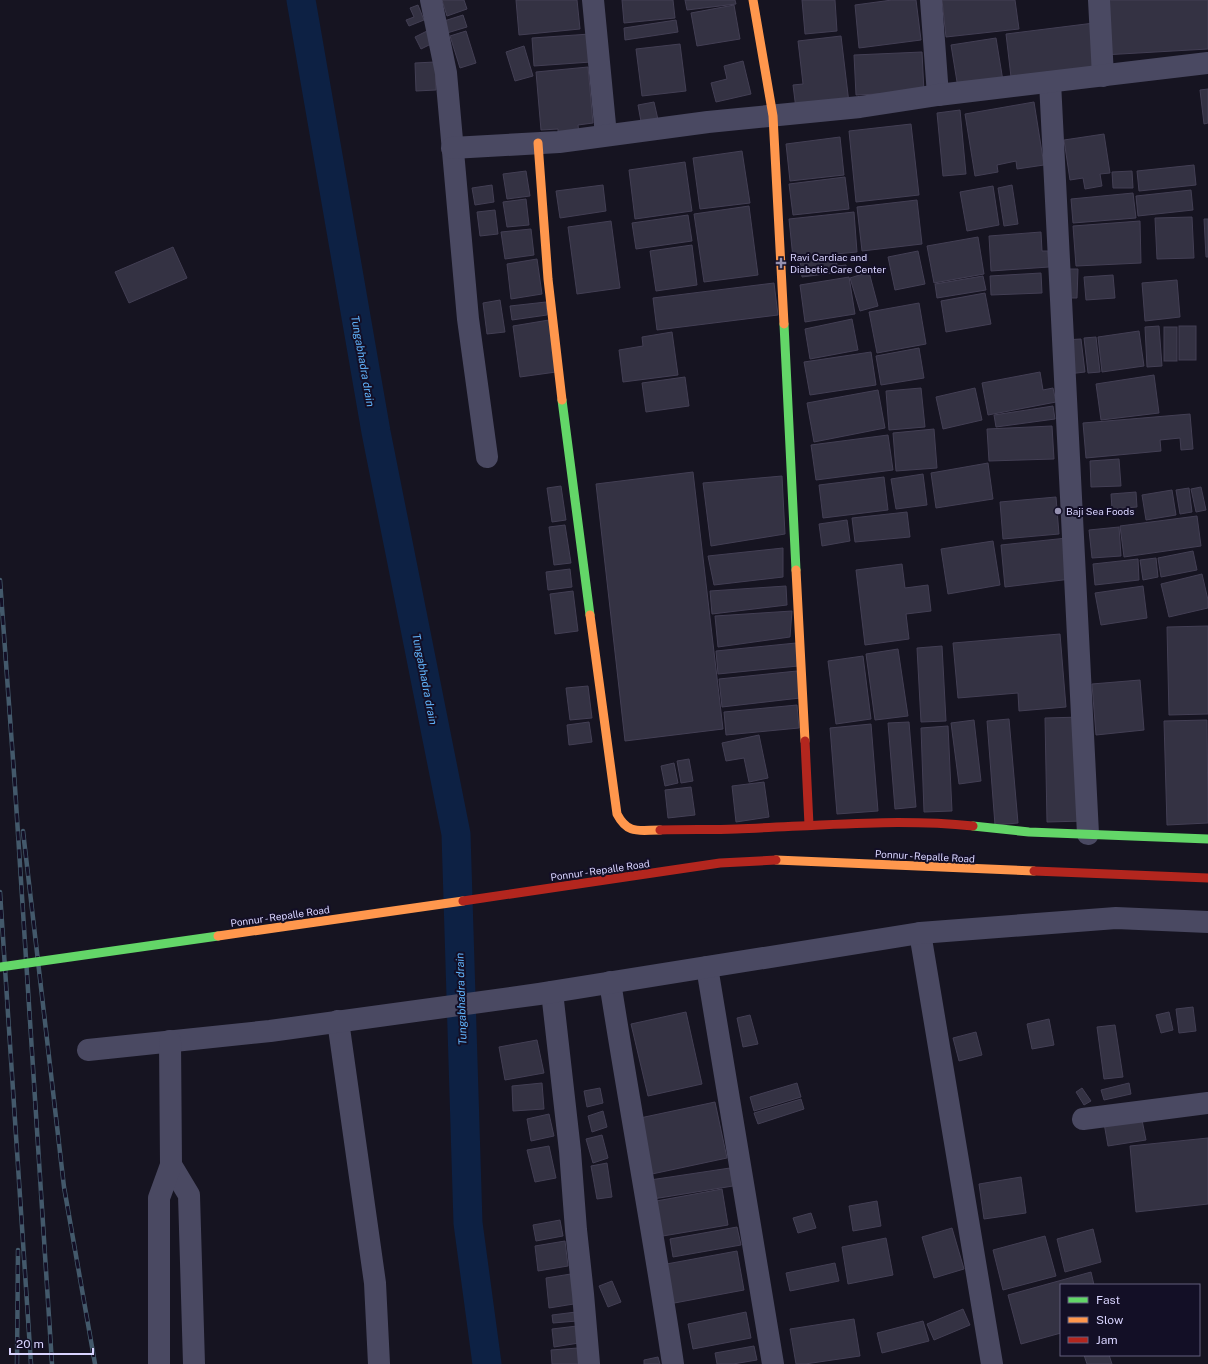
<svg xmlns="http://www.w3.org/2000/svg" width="1208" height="1364" viewBox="0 0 1208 1364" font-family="'Public Sans',sans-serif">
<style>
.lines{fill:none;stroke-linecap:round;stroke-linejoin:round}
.canal{stroke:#0d2144;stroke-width:29}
.building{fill:#343243;stroke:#433f54}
.street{stroke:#4a4962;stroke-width:22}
.fast{stroke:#63d668;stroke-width:9}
.slow{stroke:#ff974d;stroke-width:9}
.jam{stroke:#b3261e;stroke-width:9}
.rail-casing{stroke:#43596b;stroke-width:4.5}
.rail{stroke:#130f26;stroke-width:3;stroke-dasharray:9;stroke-linecap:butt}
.fast-bridge{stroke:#63d668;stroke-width:9}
.slow-bridge{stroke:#ff974d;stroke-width:9}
.jam-bridge{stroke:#b3261e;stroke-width:9}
.poi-dot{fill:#9591b1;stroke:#130f26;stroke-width:1.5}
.labels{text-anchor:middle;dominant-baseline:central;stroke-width:4;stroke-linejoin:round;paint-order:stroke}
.poi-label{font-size:10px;fill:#d9d4ff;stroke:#130f26;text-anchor:start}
.street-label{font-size:10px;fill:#d9d4ff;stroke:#130f26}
.water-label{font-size:11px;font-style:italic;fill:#62b6ff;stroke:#130f26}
</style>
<rect width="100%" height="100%" fill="#161421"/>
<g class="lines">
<polyline class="canal" points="301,0 376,432 456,834 468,1223 487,1364"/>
</g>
<g class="building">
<polygon points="442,0 464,0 467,9 447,16"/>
<polygon points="516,0 577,0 580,29 519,35"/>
<polygon points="622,0 673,0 675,18 624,23"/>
<polygon points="685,0 735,0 736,4 687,10"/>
<polygon points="802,0 835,0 837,31 805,34"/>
<polygon points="892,0 916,0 921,40 859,48 855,5"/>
<polygon points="942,0 1015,0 1019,29 946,37"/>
<polygon points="1101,0 1208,0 1208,49 1103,55"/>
<polygon points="418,5 424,20 409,26 406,20 414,17 410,8"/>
<polygon points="734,5 740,39 697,46 691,13"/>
<polygon points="463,15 467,27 447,33 444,21"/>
<polygon points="676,20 678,32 625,40 624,28"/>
<polygon points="1094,23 1099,68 1011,77 1006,34"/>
<polygon points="427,31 433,43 421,49 415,37"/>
<polygon points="466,31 476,63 460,68 450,36"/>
<polygon points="590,34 591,62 534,66 532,38"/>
<polygon points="841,36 849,103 796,109 793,85 803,84 798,41"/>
<polygon points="996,38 1003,81 958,88 951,45"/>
<polygon points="680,44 686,91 642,96 636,49"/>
<polygon points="524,46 533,76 515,81 506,52"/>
<polygon points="922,52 924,92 856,95 854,55"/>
<polygon points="743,61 751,94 716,102 711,83 727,79 724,66"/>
<polygon points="435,62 436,90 416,91 415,63"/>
<polygon points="588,67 593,123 578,125 579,134 558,135 558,129 541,130 536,72"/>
<polygon points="1208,89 1208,123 1204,124 1200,90"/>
<polygon points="654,102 659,124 642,127 638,105"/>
<polygon points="1034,102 1044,165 1017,169 1016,161 997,165 998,172 975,176 965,114"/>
<polygon points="960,110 966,174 943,176 937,113"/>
<polygon points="911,124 919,195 856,202 849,131"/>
<polygon points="1104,134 1110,173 1100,174 1102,186 1085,189 1083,178 1070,180 1064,140"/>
<polygon points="840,137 844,175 790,181 786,144"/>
<polygon points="742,151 750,203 700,209 693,158"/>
<polygon points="685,162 692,211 635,219 629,170"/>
<polygon points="1194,165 1196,185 1139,191 1137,171"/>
<polygon points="526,171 530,196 507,199 503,174"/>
<polygon points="1132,171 1133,188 1113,188 1112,172"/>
<polygon points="845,177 849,209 793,215 789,184"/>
<polygon points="492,185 494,202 475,205 472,188"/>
<polygon points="603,185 606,211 560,218 556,191"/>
<polygon points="1012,185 1018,224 1004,226 998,188"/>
<polygon points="993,186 999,225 967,231 960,192"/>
<polygon points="1191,190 1193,210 1138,216 1136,196"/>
<polygon points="1133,193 1136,218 1073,223 1071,199"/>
<polygon points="526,199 529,225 507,227 503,202"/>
<polygon points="917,200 922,244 862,251 857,207"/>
<polygon points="749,206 758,275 704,282 694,214"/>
<polygon points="495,210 498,234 480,236 477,212"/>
<polygon points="854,212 857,252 793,258 789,219"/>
<polygon points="688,215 692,241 636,249 632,223"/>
<polygon points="1192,217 1194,258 1157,259 1155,218"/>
<polygon points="1204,219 1208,219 1208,257 1206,257"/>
<polygon points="611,221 620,288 577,294 568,227"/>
<polygon points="1140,221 1141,263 1076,266 1073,226"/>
<polygon points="531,229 534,255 505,259 501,232"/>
<polygon points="1041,232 1042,251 1048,251 1049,267 991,271 989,236"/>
<polygon points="978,237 984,274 934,283 927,246"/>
<polygon points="692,245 697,285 656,291 650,251"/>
<polygon points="173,247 187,278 129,303 115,272"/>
<polygon points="918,251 925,284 895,290 888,257"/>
<polygon points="836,257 837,266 846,265 847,271 802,277 800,261"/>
<polygon points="537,259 542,294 511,299 507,264"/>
<polygon points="1063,269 1078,269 1077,298 1062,298"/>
<polygon points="869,272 878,306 860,311 850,278"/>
<polygon points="1041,273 1042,293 991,295 990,276"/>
<polygon points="1113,275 1115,298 1086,300 1084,277"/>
<polygon points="983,276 986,290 937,298 935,284"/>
<polygon points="849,277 855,314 805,322 800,285"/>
<polygon points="1177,280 1180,317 1145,321 1142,283"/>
<polygon points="774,283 778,315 657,330 653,298"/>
<polygon points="985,293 991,324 946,332 941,301"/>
<polygon points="500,300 505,332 487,334 483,303"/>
<polygon points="546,302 547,315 512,320 510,306"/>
<polygon points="919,303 926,344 877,353 869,312"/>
<polygon points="852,319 858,350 810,359 805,329"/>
<polygon points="549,320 556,372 520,377 513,326"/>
<polygon points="1159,326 1162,366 1147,367 1145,327"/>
<rect x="1179" y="326" width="17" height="34"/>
<rect x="1164" y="327" width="13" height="34"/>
<polygon points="1139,331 1144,366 1102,372 1098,337"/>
<polygon points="672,332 678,375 623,382 619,350 643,346 642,337"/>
<polygon points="1096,337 1100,372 1088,373 1084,338"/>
<polygon points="1081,339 1085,372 1068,374 1064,340"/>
<polygon points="919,348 924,378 881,385 876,356"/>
<polygon points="871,352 876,385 810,395 804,362"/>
<polygon points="1040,372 1043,390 1053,388 1056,402 988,415 982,383"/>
<polygon points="1154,375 1159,413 1101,420 1096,384"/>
<polygon points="685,377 689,406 646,412 642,383"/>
<polygon points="921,388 925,427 889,430 886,391"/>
<polygon points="975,388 982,420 943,429 936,397"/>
<polygon points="878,390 885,428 814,442 807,403"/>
<polygon points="1053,406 1055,419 996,427 994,415"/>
<polygon points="1190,414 1193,449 1181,450 1180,438 1160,440 1161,451 1086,458 1083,423"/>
<polygon points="1052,426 1054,459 989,461 987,429"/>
<polygon points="934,429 937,468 896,471 893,433"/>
<polygon points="888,435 893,470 816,480 811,445"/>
<polygon points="1119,459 1121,486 1091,487 1090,461"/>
<polygon points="988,463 993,499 936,508 931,473"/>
<polygon points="693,472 723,729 625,741 596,484"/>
<polygon points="923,474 927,505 896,509 891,479"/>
<polygon points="782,476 785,534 711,546 703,483"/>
<polygon points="884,477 888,510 823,518 819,485"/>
<polygon points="561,486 566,520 552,522 547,488"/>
<polygon points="1201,487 1206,510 1196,512 1191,489"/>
<polygon points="1189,488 1192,512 1180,514 1176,490"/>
<polygon points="1172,490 1176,515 1146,520 1142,495"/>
<polygon points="1136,492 1137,507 1112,509 1111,494"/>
<polygon points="1056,497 1059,534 1003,539 1000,502"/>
<polygon points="907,512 910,537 855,542 852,518"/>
<polygon points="1197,516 1201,546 1124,557 1120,526"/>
<polygon points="847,520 850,541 822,546 819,524"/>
<polygon points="565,525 571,563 554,565 549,527"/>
<polygon points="1119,527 1121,556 1092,558 1089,530"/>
<polygon points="1067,538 1071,579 1005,587 1001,545"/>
<polygon points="993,541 1000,585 948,594 941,549"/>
<polygon points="783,548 783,577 714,585 708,556"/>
<polygon points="1193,551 1197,570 1161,577 1158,558"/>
<polygon points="1156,558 1158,577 1143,580 1140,560"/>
<polygon points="1138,559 1139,580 1095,585 1093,564"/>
<polygon points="902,564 905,588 928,585 931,611 906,614 909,639 865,645 856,570"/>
<polygon points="570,569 572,587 548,590 546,572"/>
<polygon points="1202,574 1208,600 1208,608 1169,617 1161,584"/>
<polygon points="786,586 787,605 712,614 710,591"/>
<polygon points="1143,586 1147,618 1101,625 1095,593"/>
<polygon points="573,591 578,631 555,634 550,594"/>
<polygon points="792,611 790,637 718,647 715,616"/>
<polygon points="1208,626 1208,714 1169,715 1167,627"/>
<polygon points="1060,634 1066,707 1019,711 1018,693 958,698 953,643"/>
<polygon points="796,643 798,666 718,674 716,651"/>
<polygon points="942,646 946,721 921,722 917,648"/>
<polygon points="898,649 908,716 875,720 866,654"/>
<polygon points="863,656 871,719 836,724 828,661"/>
<polygon points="797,671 800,698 722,707 719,679"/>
<polygon points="1140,680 1144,730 1096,735 1092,684"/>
<polygon points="588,686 592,718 570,720 566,688"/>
<polygon points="797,705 799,728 726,735 724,712"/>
<polygon points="1082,717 1084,821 1047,822 1045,718"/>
<polygon points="1009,719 1018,823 995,825 987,721"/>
<polygon points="974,720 981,781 959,784 951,723"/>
<polygon points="1207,720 1208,823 1167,825 1164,721"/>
<polygon points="589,722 592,742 569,745 567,725"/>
<polygon points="909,722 916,807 895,809 888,723"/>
<polygon points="871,724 878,811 837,814 830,728"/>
<polygon points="948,726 952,811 924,812 921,728"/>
<polygon points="759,735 768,778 749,782 744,758 726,761 722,743"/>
<polygon points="689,759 693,781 681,783 677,761"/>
<polygon points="674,763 678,783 665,786 661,766"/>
<polygon points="764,782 769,817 736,822 732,786"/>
<polygon points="691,787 695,815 668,818 665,790"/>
<polygon points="1193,1007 1196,1031 1179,1033 1176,1009"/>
<polygon points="686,1012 702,1084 648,1096 631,1024"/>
<polygon points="1169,1012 1173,1030 1161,1033 1156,1015"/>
<polygon points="750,1015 758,1044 743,1047 737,1018"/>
<polygon points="1049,1019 1054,1045 1032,1049 1027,1024"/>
<polygon points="1115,1025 1123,1077 1104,1079 1097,1027"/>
<polygon points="976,1032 982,1055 959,1061 953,1038"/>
<polygon points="537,1040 544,1073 505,1080 499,1047"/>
<polygon points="542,1083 544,1109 513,1111 512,1086"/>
<polygon points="797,1083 801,1097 754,1111 750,1097"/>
<polygon points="1129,1083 1131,1094 1104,1100 1101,1090"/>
<polygon points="600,1088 603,1103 587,1107 584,1091"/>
<polygon points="1082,1088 1091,1101 1084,1105 1076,1092"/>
<polygon points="801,1099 804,1109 758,1124 754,1113"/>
<polygon points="715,1102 727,1158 652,1174 640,1118"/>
<polygon points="603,1111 607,1127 592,1132 588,1116"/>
<polygon points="549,1114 554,1136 531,1141 527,1119"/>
<polygon points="1142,1120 1146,1140 1108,1146 1104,1123"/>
<polygon points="602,1135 608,1158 593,1163 586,1139"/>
<polygon points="1208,1138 1208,1204 1136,1212 1130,1146"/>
<polygon points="549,1146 556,1178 535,1182 527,1150"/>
<polygon points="607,1163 612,1197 597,1199 591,1166"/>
<polygon points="730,1168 733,1186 653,1199 650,1180"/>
<polygon points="1021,1177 1026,1213 984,1219 979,1184"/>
<polygon points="722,1189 728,1225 657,1237 651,1202"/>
<polygon points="877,1201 881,1226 853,1231 849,1206"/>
<polygon points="811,1213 816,1228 798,1233 793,1218"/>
<polygon points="560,1220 563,1236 536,1241 533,1225"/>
<polygon points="737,1227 741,1245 673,1257 670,1239"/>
<polygon points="952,1228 964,1269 934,1278 922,1237"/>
<polygon points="1093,1229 1101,1262 1065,1272 1057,1239"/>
<polygon points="1045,1236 1056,1276 1003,1290 993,1250"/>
<polygon points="886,1238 893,1275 848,1284 842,1247"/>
<polygon points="565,1241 568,1266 538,1271 535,1246"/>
<polygon points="737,1251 744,1290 669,1304 661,1265"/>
<polygon points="835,1263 839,1281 790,1291 786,1273"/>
<polygon points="1091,1272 1094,1285 1061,1285 1061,1333 1021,1344 1008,1295"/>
<polygon points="577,1273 580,1303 549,1308 546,1278"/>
<polygon points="612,1281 621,1302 608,1307 599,1286"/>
<polygon points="963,1309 970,1325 934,1340 927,1324"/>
<polygon points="576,1312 577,1321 553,1323 552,1315"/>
<polygon points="746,1312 751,1338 693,1349 688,1324"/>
<polygon points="854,1319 860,1356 805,1364 796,1364 790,1329"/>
<polygon points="923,1321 929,1341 882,1353 877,1333"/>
<polygon points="577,1326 579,1343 554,1347 552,1329"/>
<polygon points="754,1346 757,1360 733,1364 717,1364 715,1353"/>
<polygon points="578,1348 579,1364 552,1364 551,1350"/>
<polygon points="1084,1355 1109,1355 1112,1364 1087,1364"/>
<polygon points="658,1357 660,1364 644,1364 644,1360"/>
</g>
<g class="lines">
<g class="street">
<polyline points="431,0 446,73 468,319 487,457"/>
<polyline points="593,0 606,135"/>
<polyline points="931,0 938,95"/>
<polyline points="1099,0 1103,76"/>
<polyline points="1050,82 1088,834"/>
<polyline points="452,148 559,142 708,122 860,107 938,95 1208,63"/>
<polyline points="920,933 992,1364"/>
<polyline points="707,967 773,1364"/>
<path d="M610,982C630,1110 654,1236 673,1364"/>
<polyline points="552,992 570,1151 576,1230 583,1294 589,1364"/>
<polyline points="338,1021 375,1283 379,1364"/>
<polyline points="88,1050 270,1031 539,994 920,933 1116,918 1208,922"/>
<polyline points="1083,1119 1208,1103"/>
<polyline points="171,1165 189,1195 194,1364"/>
<polyline points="159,1364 159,1198 171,1165 170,1041"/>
</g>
<g class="fast">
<polyline points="784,324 796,570"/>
<polyline points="562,400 590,615"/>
<polyline points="973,826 1029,832 1208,839"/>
</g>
<g class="slow">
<polyline points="753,0 773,116 784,324"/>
<polyline points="538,143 548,279 562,400"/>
<polyline points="796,570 805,741"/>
<path d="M590,615L617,814C628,835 639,830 660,830"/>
</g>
<g class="jam">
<polyline points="805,741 809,825"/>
<path d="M660,830C686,829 711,830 736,829C815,826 895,818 973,826"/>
</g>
<defs>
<g id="rail">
<polyline points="0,580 15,787 52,1364"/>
<polyline points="23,831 64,1187 95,1364"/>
<polyline points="0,892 31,1364"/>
<polyline points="17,1364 18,1250"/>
</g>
</defs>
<use href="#rail" class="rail-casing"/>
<use href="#rail" class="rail"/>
<polyline class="fast-bridge" points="0,967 218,936"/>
<g class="slow-bridge">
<polyline points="776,860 1034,871"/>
<polyline points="218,936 463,901"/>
</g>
<g class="jam-bridge">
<polyline points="1034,871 1208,878"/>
<polyline points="463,901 720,863 776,860"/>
</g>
</g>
<g class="poi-dot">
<path d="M779 257h4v4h4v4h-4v4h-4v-4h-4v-4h4z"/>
<circle cx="1058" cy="511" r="4"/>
</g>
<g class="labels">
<g class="poi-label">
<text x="790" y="257">Ravi Cardiac and<tspan x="790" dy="12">Diabetic Care Center</tspan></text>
<text x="1066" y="511">Baji Sea Foods</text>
</g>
<g class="street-label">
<text transform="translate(925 856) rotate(3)">Ponnur - Repalle Road</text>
<text transform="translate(600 870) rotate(-8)">Ponnur - Repalle Road</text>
<text transform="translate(280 916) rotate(-8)">Ponnur - Repalle Road</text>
</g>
<g class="water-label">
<text transform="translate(363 361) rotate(80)">Tungabhadra drain</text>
<text transform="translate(425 679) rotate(79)">Tungabhadra drain</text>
<text transform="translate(461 999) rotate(-92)">Tungabhadra drain</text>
</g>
</g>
<rect x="1060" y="1284" width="140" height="72" fill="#130f26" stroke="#625e7d"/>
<rect x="1068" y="1297" width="20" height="6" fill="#63d668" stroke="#625e7d"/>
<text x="1096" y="1304" font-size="12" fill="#d9d4ff">Fast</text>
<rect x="1068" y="1317" width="20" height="6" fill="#ff974d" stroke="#625e7d"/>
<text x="1096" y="1324" font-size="12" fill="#d9d4ff">Slow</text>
<rect x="1068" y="1337" width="20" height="6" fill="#b3261e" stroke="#625e7d"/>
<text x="1096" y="1344" font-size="12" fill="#d9d4ff">Jam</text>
<path d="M10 1348v6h83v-6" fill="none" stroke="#d9d4ff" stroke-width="2"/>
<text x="16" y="1348" font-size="12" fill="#d9d4ff" stroke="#130f26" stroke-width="3" paint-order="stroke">20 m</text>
</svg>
